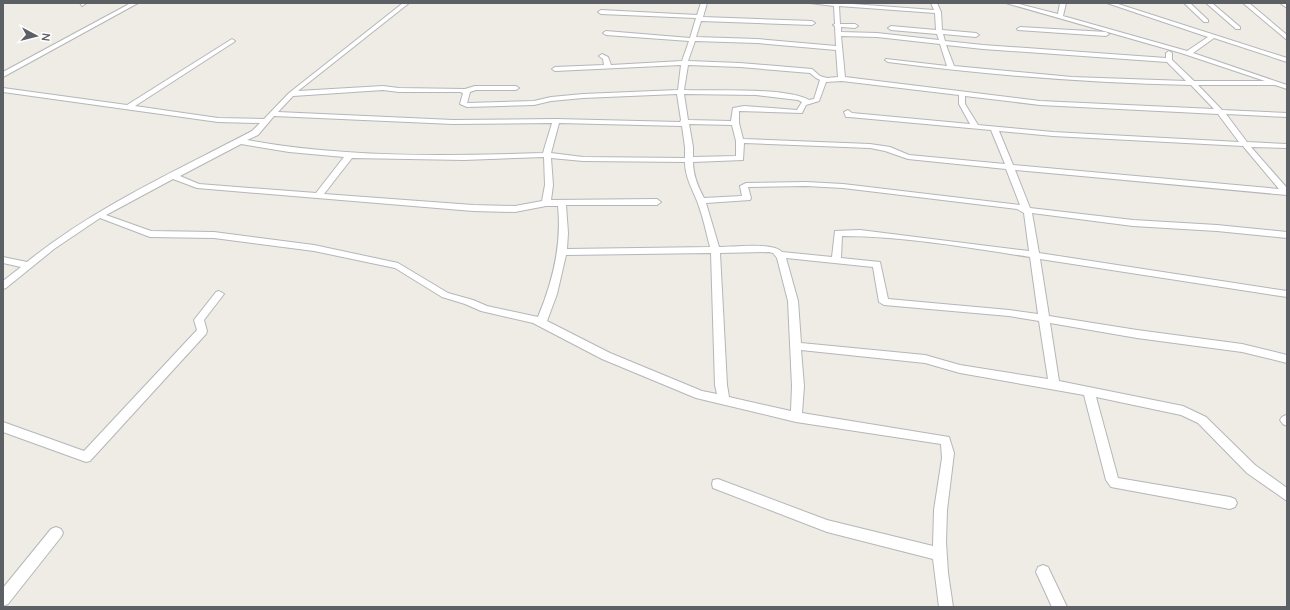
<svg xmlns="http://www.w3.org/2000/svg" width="1290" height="610" viewBox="0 0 1290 610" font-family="Manrope,sans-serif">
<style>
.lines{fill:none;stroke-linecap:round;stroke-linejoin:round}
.street-casing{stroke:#b4b6ba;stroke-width:2}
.street{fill:#fff;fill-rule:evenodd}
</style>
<rect width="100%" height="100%" fill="#eeece4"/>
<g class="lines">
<defs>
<g id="street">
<polygon points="80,3 87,3 82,6"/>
<polygon points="131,3 138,3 3,77 3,72"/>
<path d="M403,3H409L298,91L383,86L399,88L465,89L475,86H516L519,88L516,90H476L470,92L467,103L534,101L551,97L583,94L678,90L681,65L555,71L552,69L555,67L604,65L603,59L599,56L602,54L608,57L611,65L682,61L689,41L606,35L603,33L606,31L690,38L696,18L601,14L598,12L601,10L697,15L701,3H707L703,17L812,21L815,23L812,25L701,21L696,37L757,39L836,46L835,26L833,25L835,24L834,6L810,3H839L934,10L931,3H937L941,12L942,30L976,33L979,35L976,37L943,34L945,41L983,45L1166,58V53L1169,51L1172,53V60L1194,81H1265L1181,53L1006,3H1015L1058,14L1060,3H1066L1063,16L1187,51L1208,37L1107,3H1115L1287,58V62L1214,38L1193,53L1287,85V89L1275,85H1198L1222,110L1287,113V117L1226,114L1247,142L1287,144V148L1251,147L1287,188V195L1015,170L1030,208L1133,220L1217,225L1287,232V238L1217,231L1133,226L1032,213L1039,253L1287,291V297L1040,259L1049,316L1137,330L1242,344L1287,355V363L1242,352L1137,338L1050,323L1059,381L1183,406L1206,417L1255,465L1287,488V501L1247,473L1198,423L1181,415L1096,397L1118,478L1230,497L1235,499L1237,503L1235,507L1230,509L1111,487L1106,480L1084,395L960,373L925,363L801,350L804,386L802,413L949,437L954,453L947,510L946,542L948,573L953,607H939L933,559L827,532L713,488L712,484L713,480L718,479L827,520L933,546L934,510L942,458L941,444L796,422L696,398L602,359L533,323L481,311L465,304L442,297L395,268L314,251L214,238L150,237L100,218L54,249L6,288L3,289V281L21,267L3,263V257L27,262C95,207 176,171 252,131L260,123L218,122L3,92V88L127,105L232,39L235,41L234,42L135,106L218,118L264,119L289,93ZM839,6L935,13L936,30L891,26L888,28L891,30L937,34L939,40L877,33L841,32V27L855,28L858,26L855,24H840ZM841,36L877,37L940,44L947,66L886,59L885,60L888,62C989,75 1089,83 1191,85L1214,109L1040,101L845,77ZM695,41L757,43L836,50L838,77L827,78L820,76L812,69L740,63L688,61ZM946,45L983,49L1167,62L1186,81L1072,77L954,66ZM688,65L740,67L810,73L816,78L820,80L814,99L809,100C786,87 713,91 684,90ZM842,81L959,95V104L970,124L852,113L848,110L844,112L846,117H849L991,130L1005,164L909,155L890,147L870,144L743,139L739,123V111L802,113L806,105L819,101L826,82ZM383,90L399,92H460L463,93L460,104L467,107L534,105L551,101L583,98L677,94L681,120L680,122L556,119L453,120L278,112L293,96ZM684,94L756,95L798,100L802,102L797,110L744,106L733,108L731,121L688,120ZM965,96L1040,105L1218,114L1239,142L1053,132L978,125L965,104ZM274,116L453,124L552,123L543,153C444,156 345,158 247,140L258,135ZM559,123L682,126L685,147V158L583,157L551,153ZM689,124L732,125L736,141V156L693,157V147ZM999,131L1053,136L1243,146L1279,189L1013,165ZM744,143L870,148L885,151L908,159L1006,169L1020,205L843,184L806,182L746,183L740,186L742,196L704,198C698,187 693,175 693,162L743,160ZM241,144L289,152L344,157L316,193L199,184L180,176ZM544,157L545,185L542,201L515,206L473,205L324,194L352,158L464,160ZM551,158L583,161L685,162C685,177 692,188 697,201C703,216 706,232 710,247L567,249L568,233L566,205H657L661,202L657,199L551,200L553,185ZM173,179L197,188L473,211L515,212L546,206H558C562,244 553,281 538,317L487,306L473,300L448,293L398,263L314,245L214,232L151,231L106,215ZM806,186L843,188L1017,209L1024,213L1029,251L860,230L835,231L832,257L782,252C773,242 733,247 719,247L706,203L750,200L751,198L748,187ZM842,236C903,236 970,248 1030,257L1038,314L1009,310L888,299L880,262L841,258ZM769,252L773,253L777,258L788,301L792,386L791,411L729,397L727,385L720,253ZM711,253L715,385L717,394L702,391L610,353L547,321L557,294L566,255ZM786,258L873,267L879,302L884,305L1009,316L1039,321L1048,379L960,365L925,355L801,343L798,301Z"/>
<polygon points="1184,3 1190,3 1208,20 1208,22 1204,22"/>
<polygon points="1206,3 1212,3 1240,27 1240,29 1236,29"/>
<polygon points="1243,3 1249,3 1287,35 1287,40"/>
<polygon points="1280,3 1286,3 1287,8"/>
<polygon points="1020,27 1106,32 1109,34 1106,36 1018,30 1017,29"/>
<polygon points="219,291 224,294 204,320 207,331 206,334 90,461 86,462 3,432 3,422 84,451 197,330 194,320 216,292"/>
<polygon points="1286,415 1287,416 1287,426 1283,424 1280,420 1282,417"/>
<polygon points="56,527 61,529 63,533 61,537 8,604 3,606 3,588 51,529"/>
<polygon points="1043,565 1048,567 1067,607 1052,607 1036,572 1038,567"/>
</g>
</defs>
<use href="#street" class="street-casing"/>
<use href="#street" class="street"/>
</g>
<rect width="1290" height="610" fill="none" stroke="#5c5f64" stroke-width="8"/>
<g transform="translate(36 36) rotate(97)" stroke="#ffffff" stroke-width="3" paint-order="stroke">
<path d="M0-3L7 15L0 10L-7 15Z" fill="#5c5f64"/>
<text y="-6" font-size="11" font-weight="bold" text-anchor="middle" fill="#5c5f64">N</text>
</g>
</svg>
